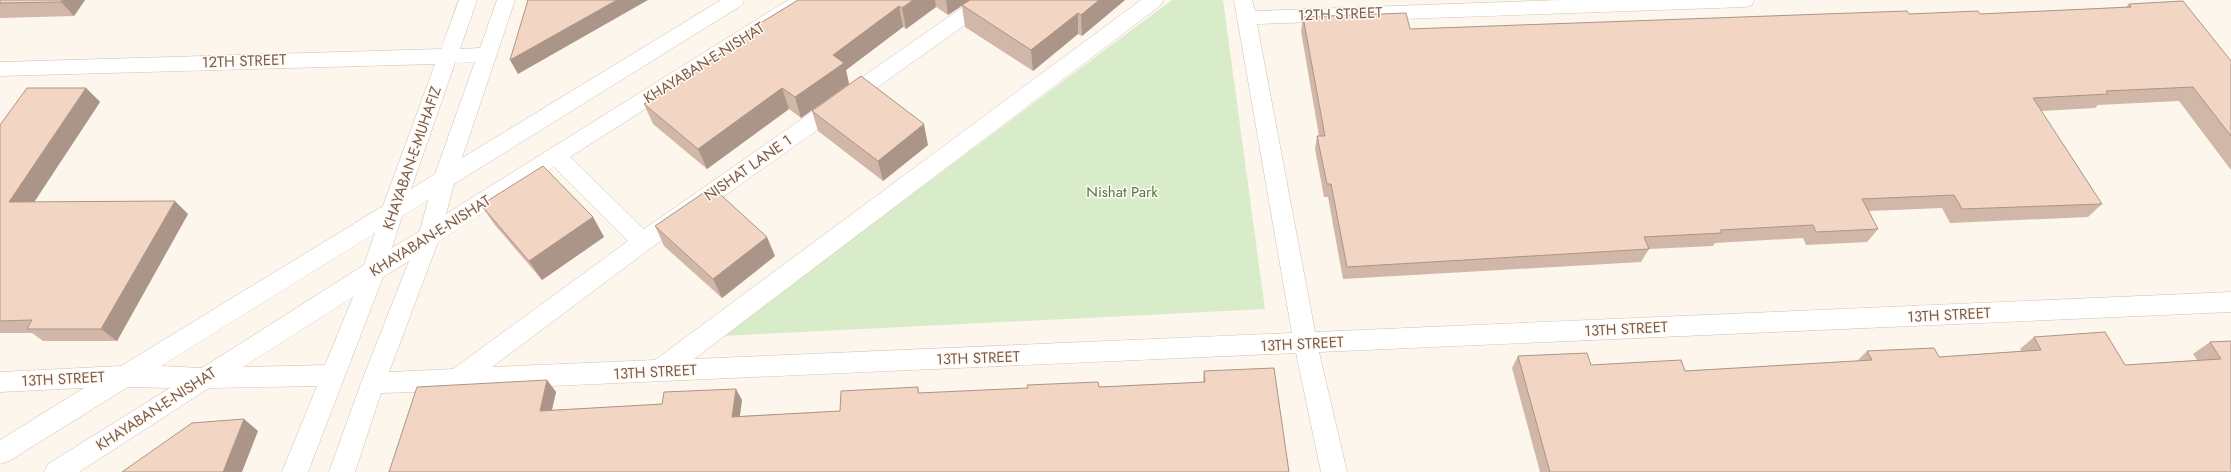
<svg xmlns="http://www.w3.org/2000/svg" width="2231" height="472" viewBox="0 0 2231 472" font-family="Jost,sans-serif">
<style>
.green{fill:#d8ecc9}
.lines{fill:none;stroke-linecap:round;stroke-linejoin:round}
.minor-casing{stroke:#d1beb0;stroke-width:1}
.minor{fill:#fff;fill-rule:evenodd}
.wall{fill:#d1b7a8}
.shaded-wall{fill:#aa9588}
.building{fill:#f3d5c3;stroke:#aa9588}
.labels{text-anchor:middle;dominant-baseline:central;stroke-width:3;stroke-linejoin:round;paint-order:stroke}
.street-label{font-size:15px;fill:#7a5c4d;stroke:#fffaf3}
.park-label{font-size:15px;fill:#537a41;stroke:#fffaf3}
</style>
<rect width="100%" height="100%" fill="#fdf6ec"/>
<polygon class="green" points="1172,0 1223,0 1265,309 722,336"/>
<g class="lines">
<defs>
<path id="minor" d="M459,0H477L460,49L480,48L497,0H515L462,158L721,0H744L742,5L454,184L446,214L788,0H811L809,5L570,157L644,229L973,0H995L993,5L651,248L492,367L655,360L1141,0H1163L1161,5L694,359L1292,333L1234,0H1252L1255,11L1560,0H1754L1752,5L1745,7L1257,24L1315,332L2231,292V312L1319,352L1347,472H1321L1296,353L460,390L455,391L381,393L355,472H329L361,383L409,261L383,277L308,472H282L317,386L209,388L79,472H44L48,464L170,388L128,387L9,461L0,464V440L84,388L0,392V372L121,366L383,206L435,64L0,76V62L441,49ZM475,62L435,174L411,189L455,63ZM554,167L628,241L453,369L389,372L438,242ZM428,200L420,231L392,248L402,216ZM375,233L364,265L202,368L161,366ZM353,297L325,365L243,367Z"/>
</defs>
<use href="#minor" class="minor-casing"/>
<use href="#minor" class="minor"/>
</g>
<g class="wall">
<polygon points="0,0 85,0 74,16 0,18"/>
<polygon points="798,0 1125,0 1082,36 1078,34 1033,71 965,27 962,6 948,15 936,7 906,29 903,27 846,70 849,84 801,118 789,109 707,169 653,124 644,104 747,36 746,32"/>
<polygon points="2129,4 2231,61 2231,170 2179,101 2098,105 2095,108 2041,111 2102,204 2088,217 1950,223 1942,208 1869,211 1878,229 1867,242 1806,245 1803,238 1715,243 1713,246 1649,249 1641,262 1343,279 1328,197 1324,197 1315,149 1317,136 1319,136 1301,31 1303,17 1410,29 1909,14 1980,14 2126,7"/>
<polygon points="86,88 100,102 34,202 188,214 117,341 43,341 32,333 0,333 0,125"/>
<polygon points="812,111 928,145 883,181 818,131"/>
<polygon points="481,205 593,217 604,237 542,280 495,225"/>
<polygon points="655,226 775,256 722,298 664,246"/>
<polygon points="2034,337 2125,365 2197,360 2193,354 2210,342 2231,341 2231,472 1540,472 1512,368 1518,356 1591,365 1685,371 1857,361 1867,351 1939,357 2021,351 2020,349"/>
<polygon points="1204,371 1289,472 389,472 547,380 556,392 552,410 742,400 740,416 840,411 918,387 919,393 1099,387 1203,382"/>
</g>
<g class="shaded-wall">
<polygon points="62,0 85,0 74,16 61,2"/>
<polygon points="617,0 648,0 518,74 510,60"/>
<polygon points="913,0 935,0 936,7 906,29 902,8"/>
<polygon points="946,0 970,0 948,15"/>
<polygon points="1099,0 1125,0 1082,36 1081,15"/>
<polygon points="899,6 903,27 846,70 849,84 801,118 795,97 833,55"/>
<polygon points="1078,13 1078,34 1033,71 1031,50"/>
<polygon points="86,88 100,102 25,216 9,202"/>
<polygon points="782,88 789,109 707,169 698,149"/>
<polygon points="924,124 928,145 883,181 878,161"/>
<polygon points="175,201 188,214 117,341 101,329"/>
<polygon points="593,217 604,237 542,280 529,261"/>
<polygon points="767,237 775,256 722,298 713,279"/>
<polygon points="547,380 556,392 549,422 540,411"/>
<polygon points="736,389 742,400 738,428 732,417"/>
<polygon points="244,419 258,431 242,472 223,472"/>
</g>
<g class="building">
<polygon points="0,0 62,0 61,2 0,3"/>
<polygon points="528,0 617,0 510,60"/>
<polygon points="798,0 913,0 902,8 899,6 833,55 844,63 795,97 782,88 698,149 644,104 750,35 746,32"/>
<polygon points="970,0 1099,0 1081,15 1078,13 1031,50 962,5"/>
<polygon points="2183,1 2231,61 2231,136 2193,87 2106,91 2108,94 2033,98 2102,204 1962,209 1954,195 1862,199 1878,229 1816,232 1813,225 1720,230 1722,233 1644,237 1649,249 1347,267 1331,184 1327,184 1317,136 1325,136 1303,17 1406,13 1410,29 1907,11 1909,14 1978,11 1980,14 2131,7 2129,4"/>
<polygon points="861,76 924,124 878,161 812,111"/>
<polygon points="27,88 86,88 9,202 175,201 101,329 27,329 32,320 0,321 0,125"/>
<polygon points="543,166 593,217 529,261 481,205"/>
<polygon points="712,187 767,237 713,279 655,226"/>
<polygon points="2105,332 2125,365 2221,359 2210,342 2231,341 2231,472 1550,472 1518,356 1587,353 1591,365 1681,360 1685,371 1872,360 1867,351 1934,348 1939,357 2041,350 2034,337"/>
<polygon points="1274,368 1289,472 389,472 417,387 547,380 540,411 662,404 664,392 736,389 732,417 840,411 841,391 918,387 918,393 1028,388 1027,385 1098,382 1099,387 1205,382 1204,371"/>
<polygon points="244,419 223,472 122,472 192,423"/>
</g>
<g class="labels">
<g class="street-label">
<text transform="translate(1340 14) rotate(-2)">12TH STREET</text>
<text transform="translate(244 61) rotate(-2)">12TH STREET</text>
<text transform="translate(704 63) rotate(-32)">KHAYABAN-E-NISHAT</text>
<text transform="translate(412 158) rotate(-71)">KHAYABAN-E-MUHAFIZ</text>
<text transform="translate(748 168) rotate(-35)">NISHAT LANE 1</text>
<text transform="translate(430 236) rotate(-32)">KHAYABAN-E-NISHAT</text>
<text transform="translate(1949 315) rotate(-3)">13TH STREET</text>
<text transform="translate(1626 329) rotate(-3)">13TH STREET</text>
<text transform="translate(1302 344) rotate(-3)">13TH STREET</text>
<text transform="translate(978 358) rotate(-2)">13TH STREET</text>
<text transform="translate(655 372) rotate(-3)">13TH STREET</text>
<text transform="translate(63 379) rotate(-3)">13TH STREET</text>
<text transform="translate(156 409) rotate(-33)">KHAYABAN-E-NISHAT</text>
</g>
<g class="park-label">
<text x="1122" y="192">Nishat Park</text>
</g>
</g>
</svg>
